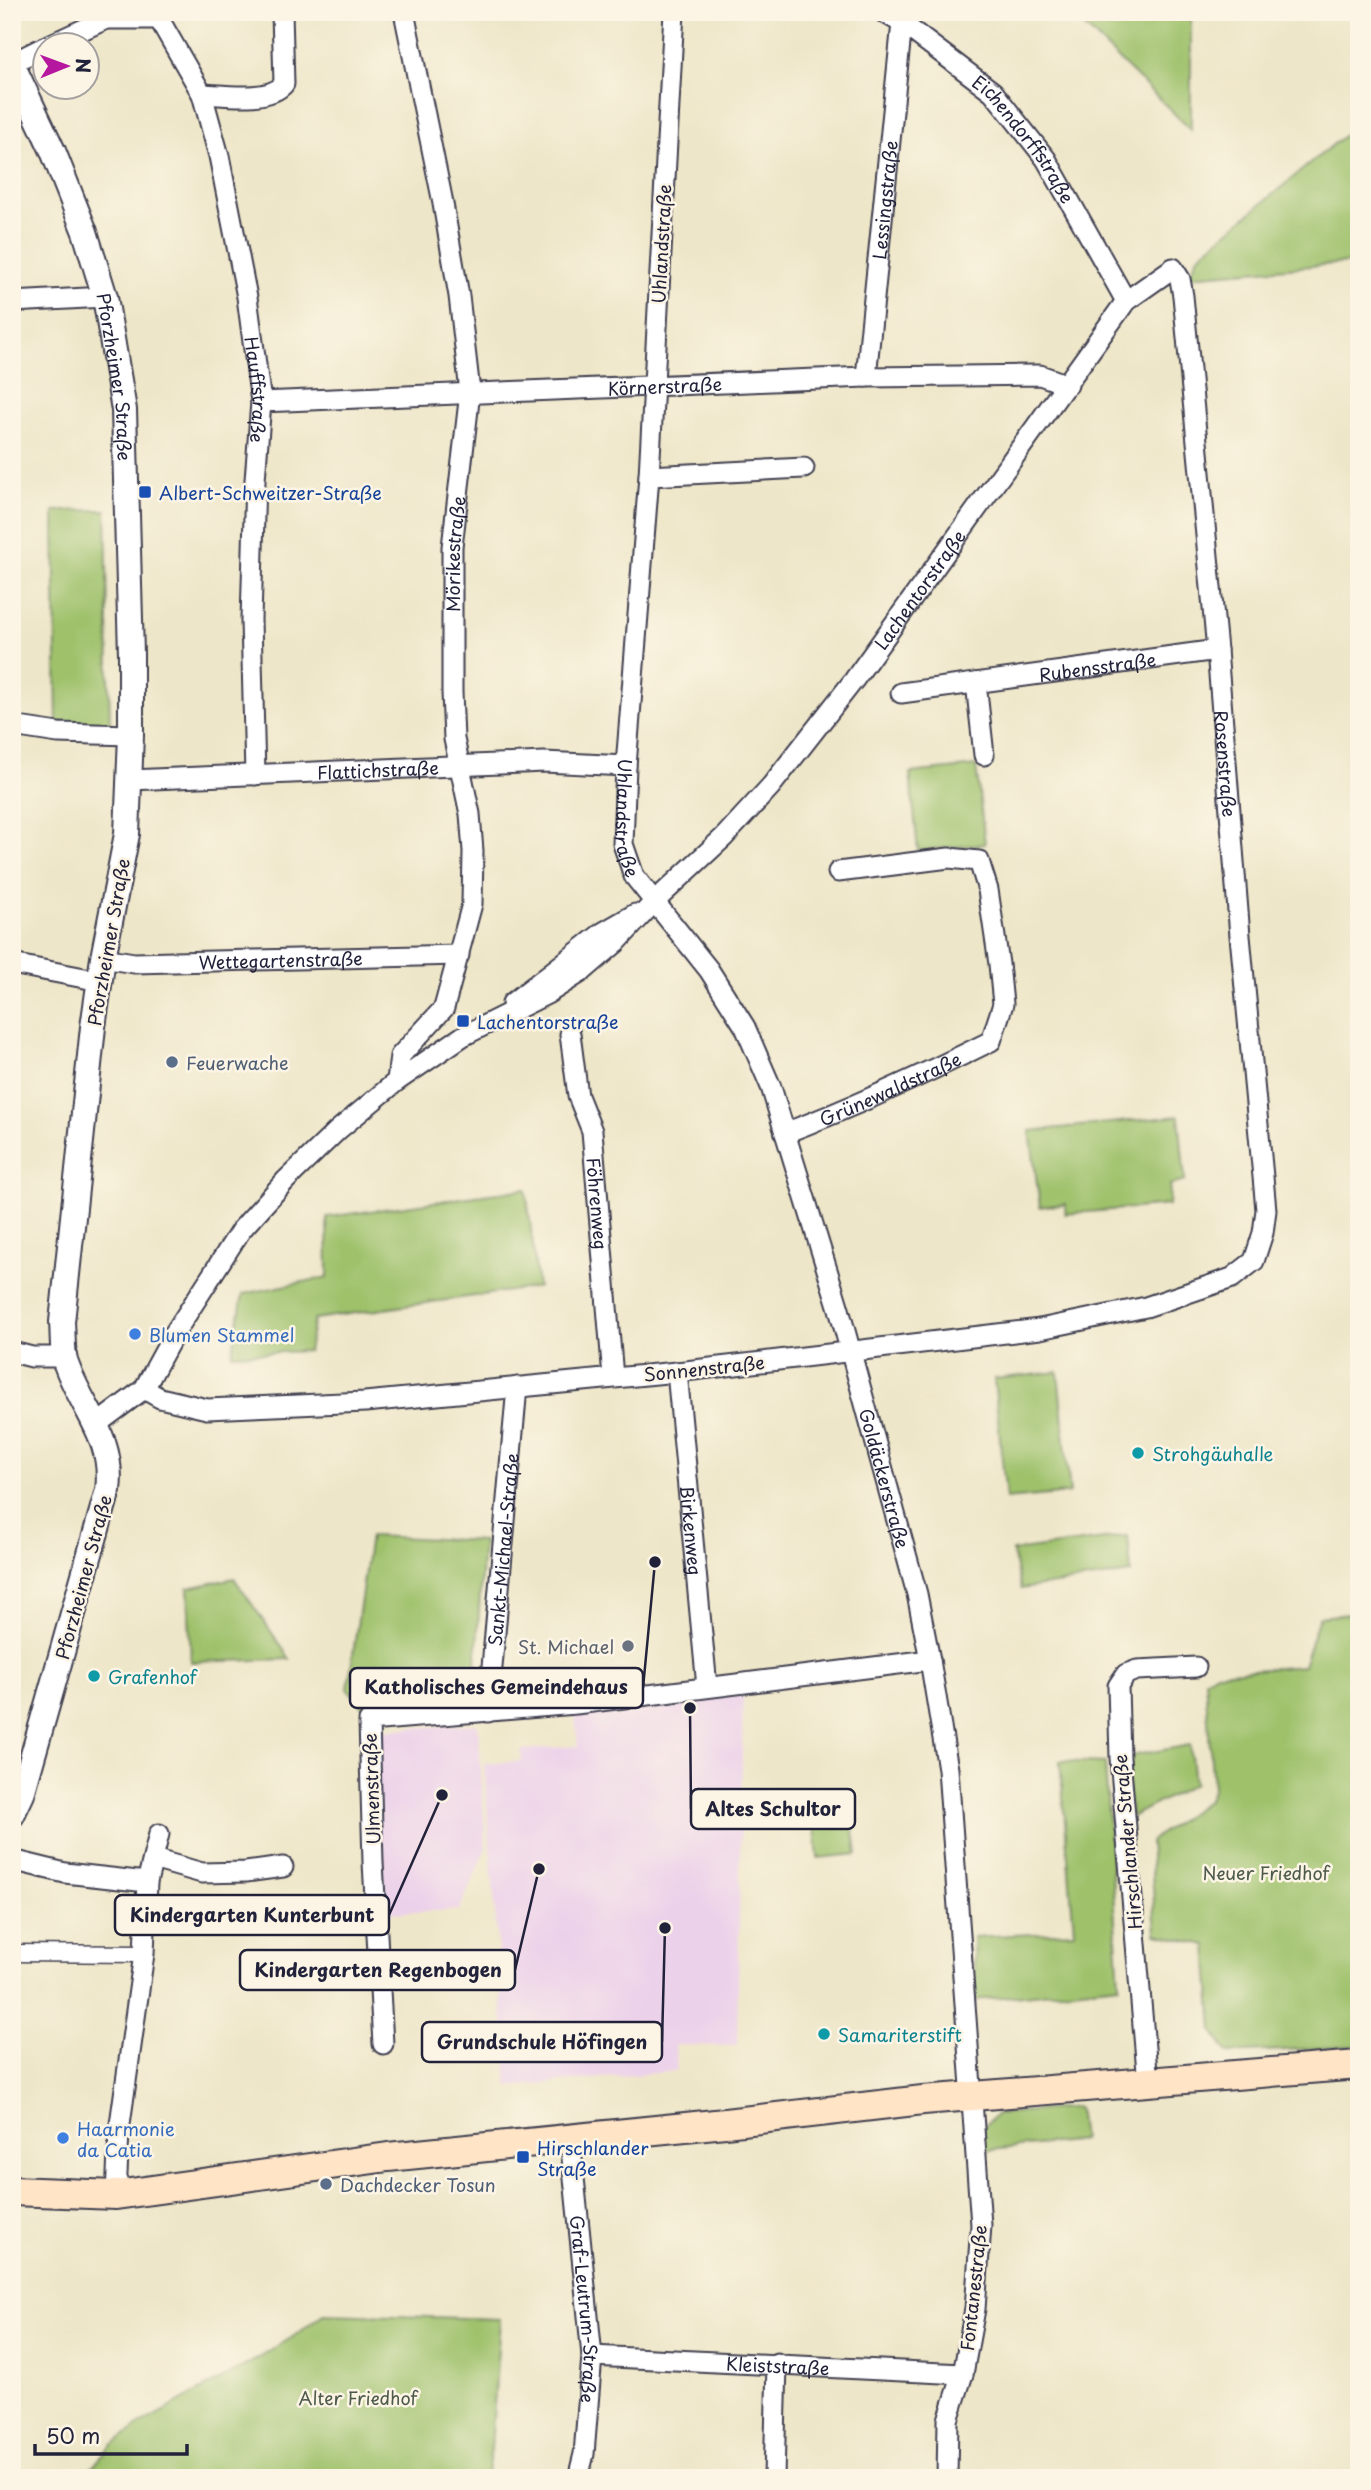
<svg xmlns="http://www.w3.org/2000/svg" width="1371" height="2490" viewBox="0 0 1371 2490" font-family="'Playpen Sans',sans-serif">
<style>
.built{fill:#ecd1ea}
.green{fill:#9ec16a;stroke:#607252;stroke-width:2}
.lines{fill:none;stroke-linecap:round;stroke-linejoin:round}
.pedestrian-casing{stroke:#413f50;stroke-width:19}
.minor-casing{stroke:#413f50;stroke-width:23}
.tertiary-casing{stroke:#413f50;stroke-width:28}
.secondary-casing{stroke:#413f50;stroke-width:32}
.pedestrian{stroke:#fff;stroke-width:16}
.minor{stroke:#fff;stroke-width:19}
.tertiary{stroke:#fff;stroke-width:24}
.secondary{stroke:#ffe4c6;stroke-width:28}
.transit-dot{fill:#1a4fb4;stroke:#fcf5e5;stroke-width:2.5}
.service-dot{fill:#5c6f8a;stroke:#fcf5e5;stroke-width:2.5}
.shop-dot{fill:#3f7fe0;stroke:#fcf5e5;stroke-width:2.5}
.culture-dot{fill:#0f9aa8;stroke:#fcf5e5;stroke-width:2.5}
.worship-dot{fill:#6b7280;stroke:#fcf5e5;stroke-width:2.5}
.labels{text-anchor:middle;dominant-baseline:central;stroke-width:5;stroke-linejoin:round;paint-order:stroke}
.street-label{font-size:18px;fill:#22223b;stroke:#fcf5e5}
.transit-label{font-size:18px;fill:#164399;stroke:#fcf5e5;text-anchor:start}
.service-label{font-size:18px;fill:#4e5e75;stroke:#fcf5e5;text-anchor:start}
.shop-label{font-size:18px;fill:#366cbe;stroke:#fcf5e5;text-anchor:start}
.culture-label{font-size:18px;fill:#0d838f;stroke:#fcf5e5;text-anchor:start}
.worship-label{font-size:18px;fill:#5b616d;stroke:#fcf5e5;text-anchor:end}
.park-label{font-size:18px;fill:#4d5a4b;stroke:#fcf5e5}
.leader{fill:none;stroke:#22223b;stroke-width:2.5}
.callout-dot{fill:#22223b;stroke:#fcf5e5;stroke-width:2.5}
.callout{fill:#fcf5e5;stroke:#22223b;stroke-width:2.5}
.callout-label{font-size:19px;text-anchor:middle;font-weight:bold;fill:#22223b}
</style>
<rect width="100%" height="100%" fill="#fcf5e5"/>
<filter id="ink" filterUnits="userSpaceOnUse"><feTurbulence type="fractalNoise" baseFrequency=".0143" numOctaves="2"/><feDisplacementMap in="SourceGraphic" scale="14" xChannelSelector="R" yChannelSelector="G"/><feConvolveMatrix kernelMatrix="1 2 1 2 8 2 1 2 1" color-interpolation-filters="sRGB"/></filter>
<filter id="wash" filterUnits="userSpaceOnUse"><feTurbulence type="fractalNoise" baseFrequency=".00686" numOctaves="4" result="noise"/><feDisplacementMap in="SourceGraphic" scale="28" xChannelSelector="R" yChannelSelector="G"/><feGaussianBlur stdDeviation="1.57" result="paint"/><feColorMatrix in="noise" values="0 0 0 0 0 0 0 0 0 0 0 0 0 0 0 0 0 1.4 0 .05"/><feComposite in="paint" operator="in"/></filter>
<g filter="url(#wash)">
<rect width="100%" height="100%" fill="#eee6c8"/>
<g class="built">
<polygon points="743,1695 737,2046 675,2045 677,2071 508,2087 484,1764 522,1761 521,1750 578,1746 575,1714"/>
<polygon points="478,1724 486,1849 459,1910 383,1913 374,1730"/>
</g>
<g class="green">
<polygon points="1070,12 1191,12 1191,130"/>
<polygon points="1359,123 1359,262 1189,276 1198,256"/>
<polygon points="106,510 110,726 57,727 54,511"/>
<polygon points="976,766 985,844 918,851 910,773"/>
<polygon points="1179,1116 1185,1181 1170,1185 1169,1205 1065,1214 1066,1204 1040,1207 1030,1131"/>
<polygon points="526,1189 538,1287 314,1319 308,1351 232,1354 243,1294 328,1277 327,1217"/>
<polygon points="1058,1372 1070,1493 1006,1499 994,1379"/>
<polygon points="370,1536 483,1541 475,1681 464,1698 367,1712 348,1689"/>
<polygon points="1128,1536 1131,1573 1021,1589 1012,1551"/>
<polygon points="234,1578 290,1659 191,1662 188,1588"/>
<polygon points="1359,1613 1359,2046 1228,2053 1213,2031 1207,1945 1156,1934 1150,1841 1208,1800 1213,1788 1205,1680 1216,1673 1303,1666 1319,1617"/>
<polygon points="1190,1745 1194,1784 1131,1817 1125,1757"/>
<polygon points="1060,1761 1105,1763 1119,1985 975,2000 973,1937 1074,1932"/>
<polygon points="849,1793 857,1854 818,1858 812,1797"/>
<polygon points="1078,2107 1082,2140 982,2151 983,2127 997,2114"/>
<polygon points="323,2314 500,2319 491,2449 486,2478 83,2478 112,2445 142,2423 264,2355 294,2336"/>
</g>
</g>
<g filter="url(#ink)">
<g class="lines">
<defs>
<polyline id="pedestrian" points="12,1953 144,1954"/>
<g id="minor">
<path id="s1" d="M155,12L202,94L219,156L247,297L261,402L255,480L251,620L255,775"/>
<path id="s2" d="M674,12L649,476L626,766L623,844L634,876L709,970L745,1027L771,1087L839,1309L917,1594L930,1660L948,1769L981,2225L975,2309L963,2374L948,2420L947,2478"/>
<path id="s3" d="M883,12L902,23L993,92L1046,159L1126,301"/>
<polyline points="47,46 106,19 159,19"/>
<polyline points="12,63 46,46"/>
<path d="M202,94C225,95 269,102 284,84L282,12"/>
<polyline points="12,302 105,297"/>
<path id="s4" d="M866,377L902,23"/>
<path id="s5" d="M261,402L866,377L1040,375L1068,385"/>
<polyline points="649,476 804,468"/>
<polyline points="976,683 984,755"/>
<path id="s6" d="M901,693L1217,650"/>
<polyline points="12,726 58,733 131,735"/>
<path id="s7" d="M130,780L544,762L626,766"/>
<path id="s8" d="M103,958L134,963L459,955"/>
<polyline points="12,964 100,981"/>
<polyline points="512,1003 602,933 635,914"/>
<path id="s9" d="M570,1034L578,1096L592,1131L613,1377"/>
<path id="s10" d="M397,1081L400,1056L444,1008L472,904L473,851L470,814L454,739L452,692V547L470,392L459,296L442,198L404,12"/>
<path id="s11" d="M785,1133C856,1106 923,1075 991,1041L1003,1004L999,964L988,890L979,861L949,858L838,872"/>
<polyline points="12,1352 32,1357 64,1357"/>
<path id="s12" d="M677,1372L707,1687"/>
<path id="s13" d="M97,1424L144,1389L174,1334L241,1230L286,1180L338,1130L397,1081L463,1036L547,994L583,971L617,942L654,902L724,837L771,786L854,680L1126,301L1173,268L1180,279L1183,296L1217,650L1240,936L1263,1177L1266,1210L1263,1233L1254,1261L1232,1278L1146,1307L1040,1329L677,1372L365,1402L207,1409L160,1398L144,1389"/>
<path id="s14" d="M488,1712L517,1387"/>
<polyline points="153,1859 202,1873 246,1872 283,1867"/>
<polyline points="12,1860 65,1873 147,1882"/>
<polyline points="383,2044 373,1862 369,1721 576,1704 930,1660"/>
<polyline points="1148,2083 1120,1758 1118,1686 1126,1674 1137,1670 1196,1667"/>
<path id="s15" d="M570,2138L592,2356L584,2454L578,2478"/>
<polyline points="116,2195 119,2131 144,1954 147,1882 159,1834"/>
<path id="s16" d="M592,2356L963,2374"/>
<polyline points="774,2478 777,2363"/>
</g>
<g id="tertiary">
<path id="s17" d="M12,64L53,151L85,232L105,297L124,410L131,654V735L127,834L103,958L93,1027L62,1322C63,1334 62,1349 65,1361C80,1407 115,1437 108,1490L22,1794L12,1815"/>
</g>
<polyline id="secondary" points="12,2191 116,2195 388,2157 725,2123 923,2100 1359,2065"/>
</defs>
<use href="#pedestrian" class="pedestrian-casing"/>
<use href="#minor" class="minor-casing"/>
<use href="#tertiary" class="tertiary-casing"/>
<use href="#secondary" class="secondary-casing"/>
<use href="#pedestrian" class="pedestrian"/>
<use href="#minor" class="minor"/>
<use href="#tertiary" class="tertiary"/>
<use href="#secondary" class="secondary"/>
</g>
</g>
<g class="transit-dot">
<rect x="138" y="485" width="14" height="14" rx="3.5"/>
<rect x="456" y="1014" width="14" height="14" rx="3.5"/>
<rect x="516" y="2150" width="14" height="14" rx="3.5"/>
</g>
<g class="service-dot">
<circle cx="172" cy="1062" r="7"/>
<circle cx="326" cy="2184" r="7"/>
</g>
<g class="shop-dot">
<circle cx="135" cy="1334" r="7"/>
<circle cx="63" cy="2138" r="7"/>
</g>
<g class="culture-dot">
<circle cx="1138" cy="1453" r="7"/>
<circle cx="94" cy="1676" r="7"/>
<circle cx="824" cy="2034" r="7"/>
</g>
<circle class="worship-dot" cx="628" cy="1646" r="7"/>
<g class="labels">
<g class="street-label">
<text stroke="none"><textPath href="#s3" startOffset="192">Eichendorffstraße</textPath></text>
<text stroke="none"><textPath href="#s4" startOffset="178">Lessingstraße</textPath></text>
<text transform="translate(661 244) rotate(-87)">Uhlandstraße</text>
<text stroke="none"><textPath href="#s17" startOffset="332">Pforzheimer Straße</textPath></text>
<text stroke="none"><textPath href="#s5" startOffset="404">Körnerstraße</textPath></text>
<text stroke="none"><textPath href="#s1" startOffset="396">Hauffstraße</textPath></text>
<text stroke="none"><textPath href="#s10" startOffset="550">Mörikestraße</textPath></text>
<text stroke="none"><textPath href="#s13" startOffset="1188">Lachentorstraße</textPath></text>
<text stroke="none"><textPath href="#s6" startOffset="198">Rubensstraße</textPath></text>
<text stroke="none"><textPath href="#s13" startOffset="2100">Rosenstraße</textPath></text>
<text stroke="none"><textPath href="#s7" startOffset="248">Flattichstraße</textPath></text>
<text stroke="none"><textPath href="#s2" startOffset="808">Uhlandstraße</textPath></text>
<text transform="translate(108 942) rotate(-80)">Pforzheimer Straße</text>
<text stroke="none"><textPath href="#s8" startOffset="178">Wettegartenstraße</textPath></text>
<text stroke="none"><textPath href="#s11" startOffset="114">Grünewaldstraße</textPath></text>
<text stroke="none"><textPath href="#s9" startOffset="173">Föhrenweg</textPath></text>
<text transform="translate(704 1368) rotate(-6)">Sonnenstraße</text>
<text stroke="none"><textPath href="#s2" startOffset="1528">Goldäckerstraße</textPath></text>
<text stroke="none"><textPath href="#s12" startOffset="159">Birkenweg</textPath></text>
<text stroke="none"><textPath href="#s14" startOffset="163">Sankt-Michael-Straße</textPath></text>
<text transform="translate(83 1577) rotate(-75)">Pforzheimer Straße</text>
<text transform="translate(371 1789) rotate(-92)">Ulmenstraße</text>
<text transform="translate(1127 1842) rotate(-95)">Hirschlander Straße</text>
<text transform="translate(973 2288) rotate(-84)">Fontanestraße</text>
<text stroke="none"><textPath href="#s15" startOffset="172">Graf-Leutrum-Straße</textPath></text>
<text stroke="none"><textPath href="#s16" startOffset="186">Kleiststraße</textPath></text>
</g>
<g class="transit-label">
<text x="159" y="492">Albert-Schweitzer-Straße</text>
<text x="477" y="1021">Lachentorstraße</text>
<text x="537" y="2147">Hirschlander<tspan x="537" dy="21">Straße</tspan></text>
</g>
<g class="service-label">
<text x="186" y="1062">Feuerwache</text>
<text x="340" y="2184">Dachdecker Tosun</text>
</g>
<g class="shop-label">
<text x="149" y="1334">Blumen Stammel</text>
<text x="77" y="2128">Haarmonie<tspan x="77" dy="21">da Catia</tspan></text>
</g>
<g class="culture-label">
<text x="1152" y="1453">Strohgäuhalle</text>
<text x="108" y="1676">Grafenhof</text>
<text x="838" y="2034">Samariterstift</text>
</g>
<g class="worship-label">
<text x="614" y="1646">St. Michael</text>
</g>
<g class="park-label">
<text x="1266" y="1872">Neuer Friedhof</text>
<text x="358" y="2397">Alter Friedhof</text>
</g>
</g>
<path class="leader" d="M655 1562L643 1688M690 1708L691 1809M442 1795L389 1915M539 1869L515 1970M665 1928L662 2042"/>
<g class="callout-dot">
<circle cx="655" cy="1562" r="7"/>
<circle cx="690" cy="1708" r="7"/>
<circle cx="442" cy="1795" r="7"/>
<circle cx="539" cy="1869" r="7"/>
<circle cx="665" cy="1928" r="7"/>
</g>
<g class="callout">
<rect x="350" y="1668" width="293" height="40" rx="7"/>
<rect x="691" y="1789" width="164" height="40" rx="7"/>
<rect x="115" y="1895" width="274" height="40" rx="7"/>
<rect x="240" y="1950" width="275" height="40" rx="7"/>
<rect x="422" y="2022" width="240" height="40" rx="7"/>
</g>
<g class="callout-label">
<text x="496" y="1694">Katholisches Gemeindehaus</text>
<text x="773" y="1816">Altes Schultor</text>
<text x="252" y="1922">Kindergarten Kunterbunt</text>
<text x="378" y="1977">Kindergarten Regenbogen</text>
<text x="542" y="2049">Grundschule Höfingen</text>
</g>
<rect width="1371" height="2490" fill="none" stroke="#fcf5e5" stroke-width="42"/>
<g transform="translate(66 66) rotate(89)"><circle r="33" fill="#fcf5e5" stroke="#a5a1a1" stroke-width="2"/>
<path d="M0-5L12 26L0 18L-12 26Z" fill="#b5179e"/>
<text y="-10" font-size="19" font-weight="bold" text-anchor="middle" fill="#22223b">N</text>
</g>
<path d="M35 2444v10h152v-10" fill="none" stroke="#22223b" stroke-width="3.5"/>
<text x="46" y="2444" font-size="21" fill="#22223b" stroke="#fcf5e5" stroke-width="5" paint-order="stroke">50 m</text>
</svg>
